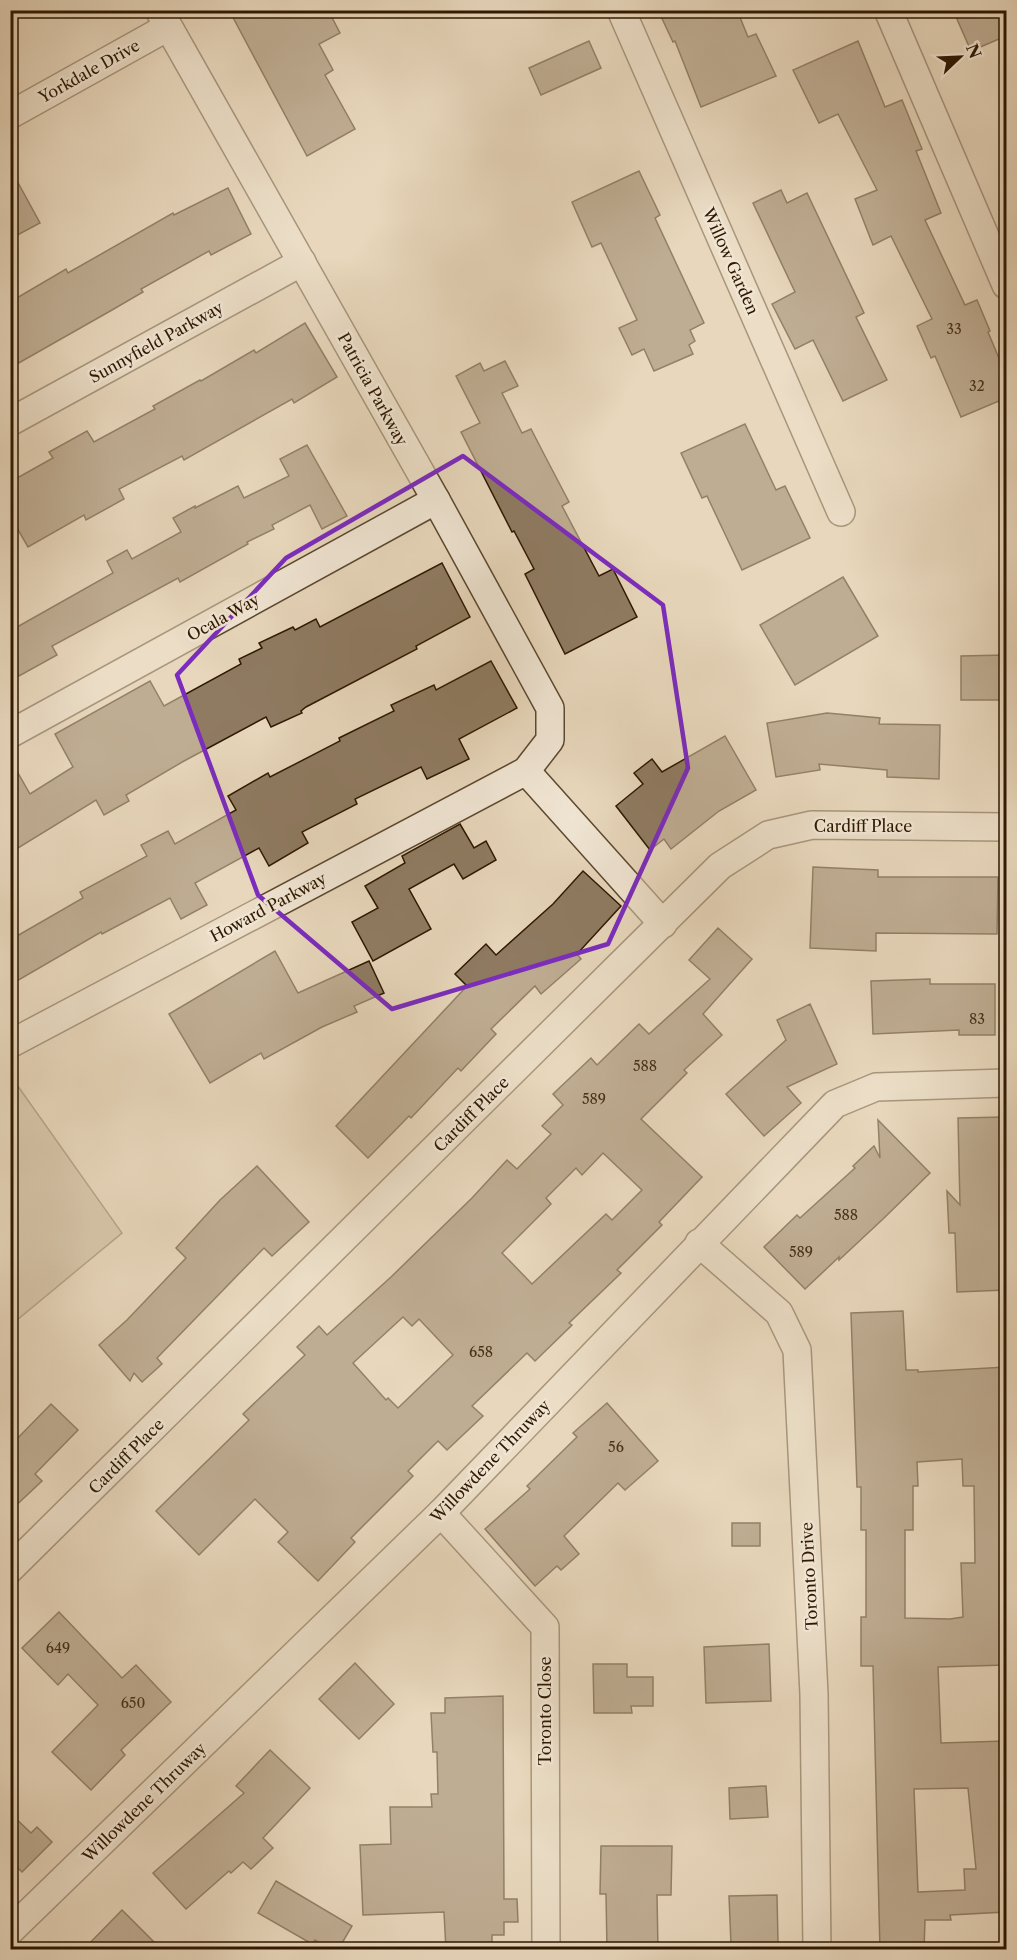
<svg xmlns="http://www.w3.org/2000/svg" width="1017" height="1960" viewBox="0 0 1017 1960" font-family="'Libre Caslon Text',serif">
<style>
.pitch{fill:#c8b79c;stroke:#7b684e;stroke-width:1.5}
.building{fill:#8f7b62;stroke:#2e1800;stroke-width:1.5;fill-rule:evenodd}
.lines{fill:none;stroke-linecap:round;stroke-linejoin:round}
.street-casing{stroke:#5c482f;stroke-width:30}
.street{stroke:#f0e5d3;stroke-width:27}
.marked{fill:none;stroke:#7b2cbf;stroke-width:4.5;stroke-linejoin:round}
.labels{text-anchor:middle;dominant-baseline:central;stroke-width:5;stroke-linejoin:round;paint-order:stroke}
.number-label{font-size:14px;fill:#463118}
.street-label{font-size:16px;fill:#2e1800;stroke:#f0e5d3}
</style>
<rect width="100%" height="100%" fill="#e8d7bc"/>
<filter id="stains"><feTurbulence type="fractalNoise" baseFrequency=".00333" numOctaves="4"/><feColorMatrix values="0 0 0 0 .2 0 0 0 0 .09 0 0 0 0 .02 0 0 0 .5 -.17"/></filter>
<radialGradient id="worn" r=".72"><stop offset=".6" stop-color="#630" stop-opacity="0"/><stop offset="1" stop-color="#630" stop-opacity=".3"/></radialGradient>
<polygon class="pitch" points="10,1075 122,1233 11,1325 10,1325"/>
<g class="building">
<polygon points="229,10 328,10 340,33 319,44 333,70 325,75 355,129 307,156"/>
<polygon points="658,10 737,10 748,37 756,34 776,76 701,107 675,41 673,42"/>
<polygon points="953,10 1006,10 1006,36 971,51"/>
<polygon points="589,41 601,68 541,95 529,68"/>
<polygon points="858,41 885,107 902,100 922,149 916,151 941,213 925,220 965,305 977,300 990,331 988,332 1006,375 1006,398 961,417 935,356 931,358 917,326 932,319 891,236 873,245 855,199 877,190 838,114 819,123 793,70"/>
<polygon points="10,168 40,223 10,239"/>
<polygon points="639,171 660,215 655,218 704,323 690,330 695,341 689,345 693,354 654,371 644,349 632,355 619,328 637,320 601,243 592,247 572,202"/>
<polygon points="228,188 251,234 211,255 209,251 141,289 143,292 112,310 10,368 10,302 66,269 68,273 173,213 174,215"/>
<polygon points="781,190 787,203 807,193 864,313 856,317 887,380 843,401 813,340 795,349 772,304 795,292 753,203"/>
<polygon points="305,323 337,377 294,403 292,399 184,460 182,456 119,489 124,499 86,520 84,515 28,547 10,516 10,482 53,458 49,452 87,431 94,442 155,409 153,406 200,380 201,381 254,350 256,353"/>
<polygon points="505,361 518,386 502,393 522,433 531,429 546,458 569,502 562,506 599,576 613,569 637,617 565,654 525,574 534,569 514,531 512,532 461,432 480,423 456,376 480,363 484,371"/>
<polygon points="745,424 776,490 785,486 810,538 742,570 707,496 702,498 681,453"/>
<polygon points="307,445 347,516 322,529 310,505 272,525 274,529 247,542 248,544 180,582 178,578 52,646 57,655 19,676 10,660 10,631 113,573 107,561 127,550 132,559 181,532 173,518 195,506 195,508 238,486 244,498 289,476 280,459"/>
<polygon points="442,563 470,617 416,646 417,649 306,707 301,711 302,713 271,727 266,717 184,761 126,795 129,801 104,815 96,800 10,853 10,759 30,794 73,767 55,734 150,681 164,706 241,664 239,659 262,648 259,643 293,627 295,630 316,619 320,627"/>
<polygon points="843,577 878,636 795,685 760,625"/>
<polygon points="1006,655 1006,700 961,700 961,656"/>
<polygon points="491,661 517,708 459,739 469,759 427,779 421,767 355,799 357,804 302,832 308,843 269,866 259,848 195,883 207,905 181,919 170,898 102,934 101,932 10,985 10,940 83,898 80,892 147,856 141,845 168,831 175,844 236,810 228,796 268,773 270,777 340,741 339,738 394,711 391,705 434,685 436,690"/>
<polygon points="827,713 880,718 879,724 940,725 939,779 887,777 887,770 819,764 820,770 776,777 767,723"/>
<polygon points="725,736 756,790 719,811 671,849 664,839 650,850 616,806 643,784 634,773 652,759 662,772"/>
<polygon points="460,824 474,848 486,841 496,860 463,879 454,864 409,889 431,929 373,961 352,922 378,908 365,886 405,863 402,856"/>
<polygon points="813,867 878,870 878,877 998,877 997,934 876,933 876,951 810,948"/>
<polygon points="583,871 621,906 577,954 581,959 541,994 535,986 491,1029 496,1034 461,1071 458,1068 411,1118 409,1116 368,1158 336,1126 467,986 455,974 486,944 496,955 553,904"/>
<path d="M718,928L752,959L703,1014L722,1035L684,1070L687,1073L641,1119L702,1177L659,1222L662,1225L617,1270L621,1273L569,1323L572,1325L535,1361L527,1353L472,1406L483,1416L447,1450L438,1441L408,1471L413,1476L351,1538L355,1542L318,1581L278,1542L288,1532L255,1499L199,1555L156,1511L249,1420L243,1414L305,1355L297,1347L319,1326L327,1335L391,1277L472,1198L507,1160L517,1169L551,1134L542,1126L563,1105L553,1094L591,1058L597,1065L639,1024L649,1034L710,979L689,960ZM603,1153L642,1190L612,1220L606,1214L532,1284L502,1253L551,1204L546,1198L576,1168L582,1175ZM403,1317L412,1326L419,1319L453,1355L398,1408L388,1398L386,1400L353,1363Z"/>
<polygon points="275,951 298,993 369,961 384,993 354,1006 357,1012 322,1027 264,1059 261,1053 210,1083 169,1014"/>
<polygon points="930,979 930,984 995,984 995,1035 959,1035 959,1030 873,1034 871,981"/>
<polygon points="810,1004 837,1064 787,1087 801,1103 764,1136 726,1094 786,1040 777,1020"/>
<polygon points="1006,1117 1006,1290 957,1292 955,1233 949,1233 947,1191 960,1205 958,1118"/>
<polygon points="878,1120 930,1173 883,1219 839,1260 839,1257 805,1289 764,1247 797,1215 800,1218 855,1168 853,1166 874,1146 880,1158"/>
<polygon points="257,1166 309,1222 272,1256 264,1248 157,1358 162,1364 142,1382 134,1373 130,1381 99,1345 127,1320 186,1258 176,1248 220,1200"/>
<path d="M903,1311L906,1370H918V1372L1006,1367V1665L938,1667L941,1743L1006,1741V1912L950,1915L951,1920H925L924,1950H880L873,1666H861V1617H866V1530H861V1487H857L851,1313ZM962,1459L963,1486H974L975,1563H961L963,1617L950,1619L905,1618V1530H913V1486H918L917,1462ZM968,1788L976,1869H964L965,1890L918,1892L914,1789Z"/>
<polygon points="607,1403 658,1461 625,1490 618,1483 564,1536 579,1554 561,1570 557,1566 535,1586 485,1529 530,1489 527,1486 577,1437 573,1433"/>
<polygon points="51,1404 78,1430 35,1474 42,1481 10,1511 10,1446"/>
<rect x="732" y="1523" width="28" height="23"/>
<polygon points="59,1612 122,1678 136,1665 171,1702 121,1750 125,1755 91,1790 52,1752 98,1705 68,1674 58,1685 22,1648"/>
<polygon points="769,1644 771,1701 706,1703 704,1647"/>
<polygon points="355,1663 394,1704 359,1739 319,1699"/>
<polygon points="593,1664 627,1664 627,1677 653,1677 653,1706 631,1706 632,1713 594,1713"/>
<polygon points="503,1696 504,1899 517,1899 518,1922 504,1922 504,1935 492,1935 492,1948 446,1950 444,1912 363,1915 360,1845 391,1844 390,1807 432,1807 431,1794 438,1794 437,1752 433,1752 431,1713 445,1713 445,1698"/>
<polygon points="270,1750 310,1788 263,1838 273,1848 251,1869 243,1862 231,1873 229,1871 186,1909 153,1873 244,1793 236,1786"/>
<polygon points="766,1786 768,1817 730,1819 729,1788"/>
<polygon points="10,1813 31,1833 37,1827 52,1842 22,1872 10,1860"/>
<polygon points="601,1846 672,1846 671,1895 657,1895 658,1950 607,1950 606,1894 600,1894"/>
<polygon points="276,1881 352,1926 338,1950 331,1950 315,1940 312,1944 258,1913"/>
<polygon points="777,1895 778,1943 731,1944 729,1896"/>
<polygon points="122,1910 162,1950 83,1950"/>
</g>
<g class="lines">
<defs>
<g id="street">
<polyline points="621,10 841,512"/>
<polyline points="888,10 1006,285"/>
<polyline points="10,115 168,27"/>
<polyline points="10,422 302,262"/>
<polyline points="10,734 436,500"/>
<polyline points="526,771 663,924"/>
<polyline points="10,1044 526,771 550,740 550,708 436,500 159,10"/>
<polyline points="699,1243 779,1313 797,1350 814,1694 817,1950"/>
<polyline points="441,1513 545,1627 546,1950"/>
<polyline points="10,1569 720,866 768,835 812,825 1006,827"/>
<polyline points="10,1931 441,1513 835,1104 876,1087 1006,1083"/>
</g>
</defs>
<use href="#street" class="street-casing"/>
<use href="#street" class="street"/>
</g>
<path d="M0 0H1017V1960H0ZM463,456L663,605L688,768L608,944L392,1009L258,895L177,675L286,558Z" fill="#e8d7bc" fill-opacity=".55" fill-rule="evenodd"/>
<path class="marked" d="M463,456L663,605L688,768L608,944L392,1009L258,895L177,675L286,558Z"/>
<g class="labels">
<g class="number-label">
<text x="954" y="329">33</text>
<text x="977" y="386">32</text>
<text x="977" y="1019">83</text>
<text x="645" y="1066">588</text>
<text x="594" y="1099">589</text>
<text x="846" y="1215">588</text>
<text x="801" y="1252">589</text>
<text x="481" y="1352">658</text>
<text x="616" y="1447">56</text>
<text x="58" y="1648">649</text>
<text x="133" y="1703">650</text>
</g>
<g class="street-label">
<text transform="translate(89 71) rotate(-29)">Yorkdale Drive</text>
<text transform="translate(731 261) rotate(66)">Willow Garden</text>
<text transform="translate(156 342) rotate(-29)">Sunnyfield Parkway</text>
<text transform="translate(373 389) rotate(61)">Patricia Parkway</text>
<text transform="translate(223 617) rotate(-29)">Ocala Way</text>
<text x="863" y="826">Cardiff Place</text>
<text transform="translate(268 907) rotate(-28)">Howard Parkway</text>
<text transform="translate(471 1114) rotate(-45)">Cardiff Place</text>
<text transform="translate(126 1456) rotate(-45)">Cardiff Place</text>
<text transform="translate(490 1461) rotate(-46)">Willowdene Thruway</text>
<text transform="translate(809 1576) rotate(-93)">Toronto Drive</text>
<text transform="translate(545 1711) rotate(-90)">Toronto Close</text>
<text transform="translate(144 1802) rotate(-44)">Willowdene Thruway</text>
</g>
</g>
<rect width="1017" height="1960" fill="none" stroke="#e8d7bc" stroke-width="36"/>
<rect x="12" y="12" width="993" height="1936" fill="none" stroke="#2e1800" stroke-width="3"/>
<rect x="18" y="18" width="981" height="1924" fill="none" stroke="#2e1800" stroke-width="1.5"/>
<g transform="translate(960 57) rotate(67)" stroke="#f0e5d3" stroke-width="4.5" paint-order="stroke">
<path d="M0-4.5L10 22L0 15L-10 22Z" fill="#2e1800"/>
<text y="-9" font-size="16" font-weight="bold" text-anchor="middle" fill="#2e1800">N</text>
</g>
<rect width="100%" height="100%" filter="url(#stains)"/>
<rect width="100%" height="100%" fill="url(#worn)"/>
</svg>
